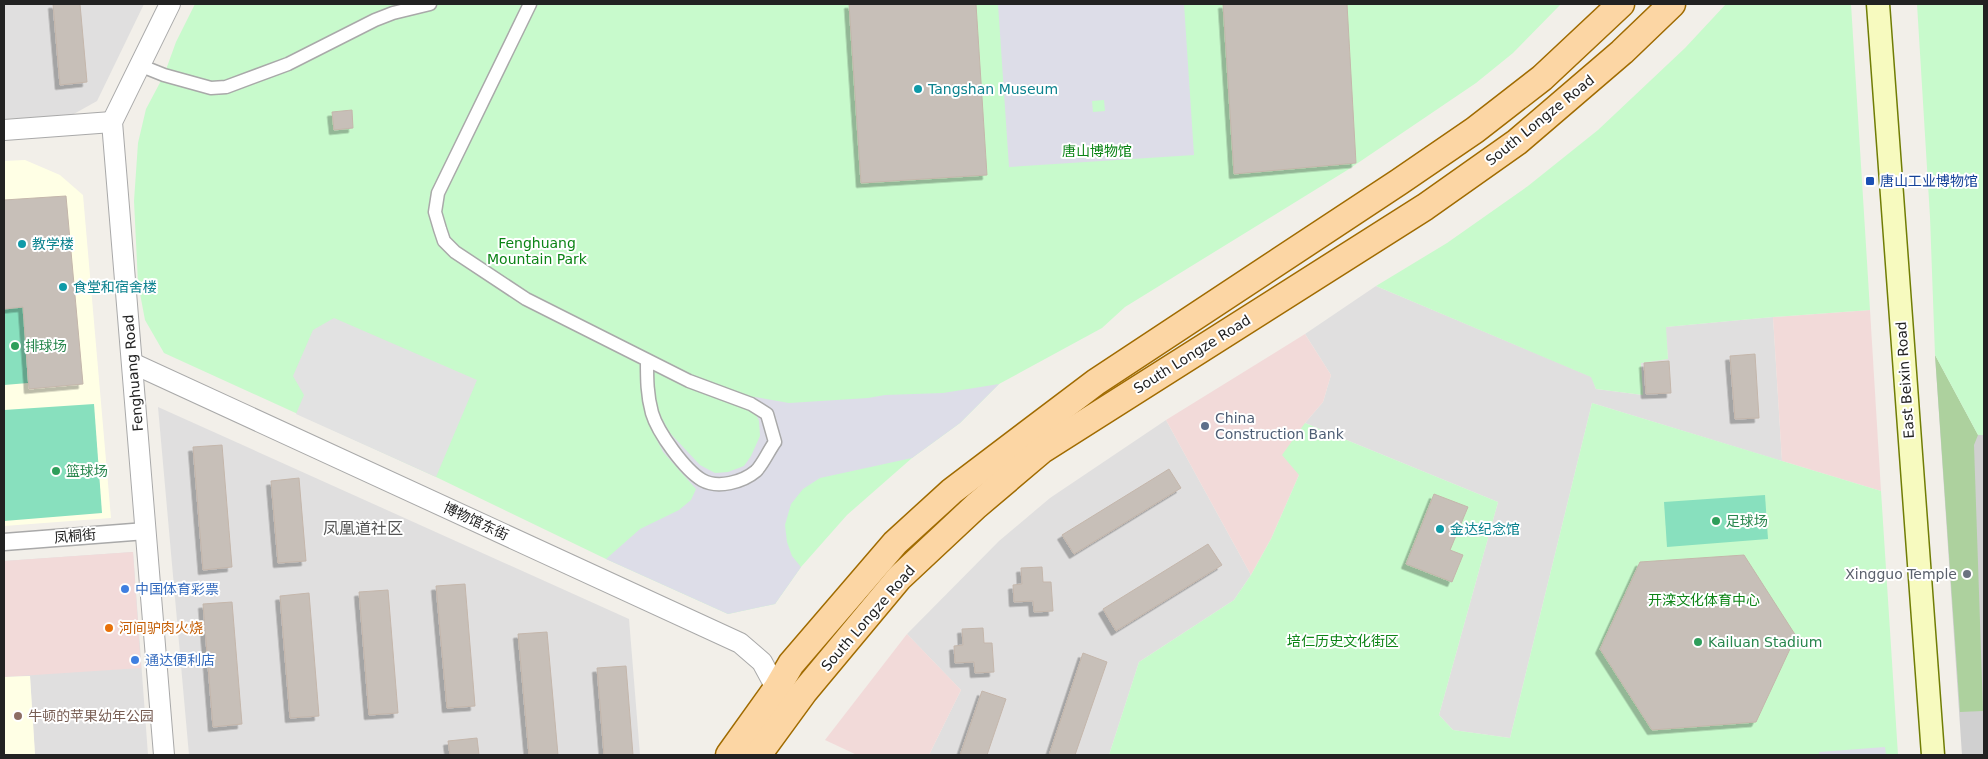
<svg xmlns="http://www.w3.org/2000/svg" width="1988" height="759" viewBox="0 0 1988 759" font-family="'DejaVu Sans','Noto Sans SC',sans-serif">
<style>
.residential{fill:#e0dfdf}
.commercial{fill:#f2dad9}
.education{fill:#ffffe5}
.religious{fill:#d0d0d0}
.forest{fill:#add19e}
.park{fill:#c8facc}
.pitch{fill:#88e0be}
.parking{fill:#e2e2e2}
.plaza{fill:#dddde8;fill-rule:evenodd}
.building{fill:#c7bfb8;stroke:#c4b6ab;filter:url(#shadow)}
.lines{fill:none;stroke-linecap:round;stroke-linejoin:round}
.pedestrian-casing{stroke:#a9a9a9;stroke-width:15}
.minor-casing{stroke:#a9a9a9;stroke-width:19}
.tertiary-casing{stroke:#a9a9a9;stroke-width:22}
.secondary-casing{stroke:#707d05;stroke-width:25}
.primary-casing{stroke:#a06b00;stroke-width:29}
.pedestrian{stroke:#fff;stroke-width:12}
.minor{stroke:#fff;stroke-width:16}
.tertiary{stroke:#fff;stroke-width:20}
.secondary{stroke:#f7fabf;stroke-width:22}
.primary{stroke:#fcd6a4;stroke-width:26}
.culture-dot{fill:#0f9aa8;stroke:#fff;stroke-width:2}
.transit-dot{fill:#1a4fb4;stroke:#fff;stroke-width:2}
.leisure-dot{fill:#2e9e5b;stroke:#fff;stroke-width:2}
.service-dot{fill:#5c6f8a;stroke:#fff;stroke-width:2}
.worship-dot{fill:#6b7280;stroke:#fff;stroke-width:2}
.shop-dot{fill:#3f7fe0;stroke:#fff;stroke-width:2}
.food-dot{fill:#e8710a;stroke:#fff;stroke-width:2}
.education-dot{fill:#8d6e63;stroke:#fff;stroke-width:2}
.labels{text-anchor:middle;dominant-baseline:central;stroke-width:4;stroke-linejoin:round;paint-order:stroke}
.culture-label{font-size:14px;fill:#0d838f;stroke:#fff;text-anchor:start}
.street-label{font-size:14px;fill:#222;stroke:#fff}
.park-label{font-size:14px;fill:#0c8416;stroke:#fff}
.transit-label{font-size:14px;fill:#164399;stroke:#fff;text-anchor:start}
.leisure-label{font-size:14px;fill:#27864d;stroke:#fff;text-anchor:start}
.service-label{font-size:14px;fill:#4e5e75;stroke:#fff;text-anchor:start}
.worship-label{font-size:14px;fill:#5b616d;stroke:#fff;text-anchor:end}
.shop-label{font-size:14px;fill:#366cbe;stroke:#fff;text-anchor:start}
.food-label{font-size:14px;fill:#c56008;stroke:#fff;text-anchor:start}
.education-label{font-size:14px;fill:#785e54;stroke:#fff;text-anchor:start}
.quarter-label{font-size:16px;fill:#555;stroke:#fff}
</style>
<defs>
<filter id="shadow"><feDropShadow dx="-4.5" dy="4.5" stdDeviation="0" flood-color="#0004"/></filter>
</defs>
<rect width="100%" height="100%" fill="#f2efe9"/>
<g class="residential">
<polygon points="4,4 144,4 97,101 72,115 4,119"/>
<polygon points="1376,286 1592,377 1596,389 1643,395 1641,362 1668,359 1665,327 1773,317 1782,461 1592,403 1510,738 1453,730 1439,715 1498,502 1305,423 1323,402 1331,375 1305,334"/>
<polygon points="158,407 629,619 640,755 189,755"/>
<polygon points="1166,420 1251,575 1234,600 1139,662 1109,755 929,755 961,690 907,634 999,541 1050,498"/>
<polygon points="133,552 148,755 35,755 30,676 4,677 4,561"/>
</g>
<g class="commercial">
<polygon points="1870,310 1881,491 1782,461 1773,317"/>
<polygon points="1305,334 1331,375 1323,402 1305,423 1299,475 1271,539 1251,575 1166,420"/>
<polygon points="133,552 141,668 4,677 4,561"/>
<polygon points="907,634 961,690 929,755 857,755 825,740"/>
</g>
<g class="education">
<polygon points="25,160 60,175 83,195 111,518 4,526 4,161"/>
<polygon points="30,676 35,755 4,755 4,677"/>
</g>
<polygon class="religious" points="1935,355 1978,435 1984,435 1984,755 1962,755"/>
<polygon class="forest" points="1935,355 1978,435 1974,445 1983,711 1960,712"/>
<g class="park">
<polygon points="195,4 1561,4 1513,53 1476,83 1349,169 1125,307 1102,328 999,384 960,423 912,458 847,515 801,567 775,604 728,614 606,559 436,477 164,353 145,320 138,283 134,201 138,143 146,109 164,75 176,42"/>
<polygon points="1726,4 1851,4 1870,310 1773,317 1666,327 1668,359 1641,363 1643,395 1596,389 1591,377 1376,286 1447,243 1528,186 1598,130 1685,48"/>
<polygon points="1917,4 1984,4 1984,435 1978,435 1935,355 1930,217"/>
<polygon points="1592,403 1881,491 1898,755 1109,755 1139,662 1234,600 1251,575 1271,539 1299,475 1282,455 1305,423 1498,502 1439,715 1453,730 1510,738"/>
</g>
<g class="pitch">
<polygon points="23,307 28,383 4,385 4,309"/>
<polygon points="94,404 102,513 4,521 4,410"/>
<polygon points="1765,495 1768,539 1667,547 1664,502"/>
</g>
<polygon class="parking" points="334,318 477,380 436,477 296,414 304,395 293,376 313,330"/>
<g class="plaza">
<path d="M998,4H1184L1194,155L1009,167ZM1104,100L1105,111L1093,112L1092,101Z"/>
<polygon points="643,358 659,413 670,433 700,465 715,473 728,472 744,466 751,456 760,436 759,421 751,404 739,400 755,397 789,403 868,398 885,395 943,393 999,384 960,423 912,458 820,478 803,489 791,504 785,525 787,542 792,556 801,567 775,604 728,614 606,559 640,529 679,510 691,500 696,489 663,452 646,418 641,391"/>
<polygon points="1885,747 1886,755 1819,755 1819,752"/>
</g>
<g class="building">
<polygon points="53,4 80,4 87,82 60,85"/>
<polygon points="849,4 976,4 987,175 861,183"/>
<polygon points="1223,4 1347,4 1356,163 1234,174"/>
<polygon points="352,110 353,128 334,130 332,112"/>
<polygon points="66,196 83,384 29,389 23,307 4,309 4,200"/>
<polygon points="1755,354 1759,418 1735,419 1730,356"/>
<polygon points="1669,361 1671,393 1646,394 1644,363"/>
<polygon points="222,445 232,567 203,570 193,447"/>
<polygon points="1169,469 1181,488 1074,554 1062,535"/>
<polygon points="299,478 306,561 278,563 271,481"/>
<polygon points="1434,494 1468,507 1450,550 1463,555 1452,582 1406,564"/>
<polygon points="1208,544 1222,565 1116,631 1103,609"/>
<polygon points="1744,555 1796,636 1756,722 1652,730 1600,649 1640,562"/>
<polygon points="1042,567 1043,582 1051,582 1053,611 1034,612 1033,601 1014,602 1013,585 1022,584 1021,568"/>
<polygon points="465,584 475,706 447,708 436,586"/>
<polygon points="388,590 398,713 369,715 359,592"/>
<polygon points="309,593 319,716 290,718 280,596"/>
<polygon points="232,602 242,724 213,727 203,604"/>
<polygon points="983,628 984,643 992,643 994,672 975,673 974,662 955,663 954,646 963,645 962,629"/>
<polygon points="547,632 558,755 529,755 518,634"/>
<polygon points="1083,653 1107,662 1075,755 1049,755"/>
<polygon points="626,666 633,755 604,755 597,668"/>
<polygon points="982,691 1006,699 987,755 960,755"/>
<polygon points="477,738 479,755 450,755 448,741"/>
</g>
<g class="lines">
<defs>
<g id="pedestrian">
<path d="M530,4L438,193L435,212L440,229L444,241L455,252L526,299L689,381L751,404L767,414L775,442C769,450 763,464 756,471C743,482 718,489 702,480C685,470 658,433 652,413C647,395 647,379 647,360"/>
<polyline points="149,69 164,75 211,88 226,87 288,64 375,20 393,13 430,4"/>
</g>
<polyline id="minor" points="4,542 146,531"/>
<g id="tertiary">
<polyline points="4,130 112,122"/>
<polyline points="132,363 740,643 762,662 782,699"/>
<polyline points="164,755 112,122 170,4"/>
</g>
<polyline id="secondary" points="1878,4 1933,755"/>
<g id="primary">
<polyline points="729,755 777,688 791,664 895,543 952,491 1096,382 1399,182 1475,130 1542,78 1621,4"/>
<polyline points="758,755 804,692 899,578 976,506 1042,450 1425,207 1517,142 1622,52 1672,4"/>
</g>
</defs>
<use href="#pedestrian" class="pedestrian-casing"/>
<use href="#minor" class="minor-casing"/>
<use href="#tertiary" class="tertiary-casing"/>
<use href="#secondary" class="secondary-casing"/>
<use href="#primary" class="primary-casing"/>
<use href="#pedestrian" class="pedestrian"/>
<use href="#minor" class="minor"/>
<use href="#tertiary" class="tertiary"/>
<use href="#secondary" class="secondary"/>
<use href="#primary" class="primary"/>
</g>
<g class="culture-dot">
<circle cx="918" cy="89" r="5"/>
<circle cx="22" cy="244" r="5"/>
<circle cx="63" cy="287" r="5"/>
<circle cx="1440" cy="529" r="5"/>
</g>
<rect class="transit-dot" x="1865" y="176" width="10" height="10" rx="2.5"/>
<g class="leisure-dot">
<circle cx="15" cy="346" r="5"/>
<circle cx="56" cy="471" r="5"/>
<circle cx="1716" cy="521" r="5"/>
<circle cx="1698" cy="642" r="5"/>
</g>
<circle class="service-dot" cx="1205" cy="426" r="5"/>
<circle class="worship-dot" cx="1967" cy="574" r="5"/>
<g class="shop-dot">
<circle cx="125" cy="589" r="5"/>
<circle cx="135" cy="660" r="5"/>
</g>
<circle class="food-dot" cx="109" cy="628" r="5"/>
<circle class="education-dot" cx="18" cy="716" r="5"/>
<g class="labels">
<g class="culture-label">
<text x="928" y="89">Tangshan Museum</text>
<text x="32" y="244">教学楼</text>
<text x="73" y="287">食堂和宿舍楼</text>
<text x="1450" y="529">金达纪念馆</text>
</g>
<g class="street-label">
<text transform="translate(1540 120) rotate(-39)">South Longze Road</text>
<text transform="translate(1192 354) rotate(-32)">South Longze Road</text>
<text transform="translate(133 373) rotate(-95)">Fenghuang Road</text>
<text transform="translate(1905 380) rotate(-94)">East Beixin Road</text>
<text transform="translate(476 521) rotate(25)">博物馆东街</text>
<text transform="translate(75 536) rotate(-5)">凤桐街</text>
<text transform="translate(868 618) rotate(-49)">South Longze Road</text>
</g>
<g class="park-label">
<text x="1097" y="151">唐山博物馆</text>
<text x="537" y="243">Fenghuang<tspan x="537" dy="16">Mountain Park</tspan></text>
<text x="1704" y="600">开滦文化体育中心</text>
<text x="1343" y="641">培仁历史文化街区</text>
</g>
<g class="transit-label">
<text x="1880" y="181">唐山工业博物馆</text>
</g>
<g class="leisure-label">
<text x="25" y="346">排球场</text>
<text x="66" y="471">篮球场</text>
<text x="1726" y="521">足球场</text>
<text x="1708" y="642">Kailuan Stadium</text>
</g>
<g class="service-label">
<text x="1215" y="418">China<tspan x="1215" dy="16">Construction Bank</tspan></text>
</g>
<g class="worship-label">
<text x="1957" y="574">Xingguo Temple</text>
</g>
<g class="shop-label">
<text x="135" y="589">中国体育彩票</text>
<text x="145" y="660">通达便利店</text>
</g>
<g class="food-label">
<text x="119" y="628">河间驴肉火烧</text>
</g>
<g class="education-label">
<text x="28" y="716">牛顿的苹果幼年公园</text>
</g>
<g class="quarter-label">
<text x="363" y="528">凤凰道社区</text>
</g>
</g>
<rect width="1988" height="759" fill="none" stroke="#222222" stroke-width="10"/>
</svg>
